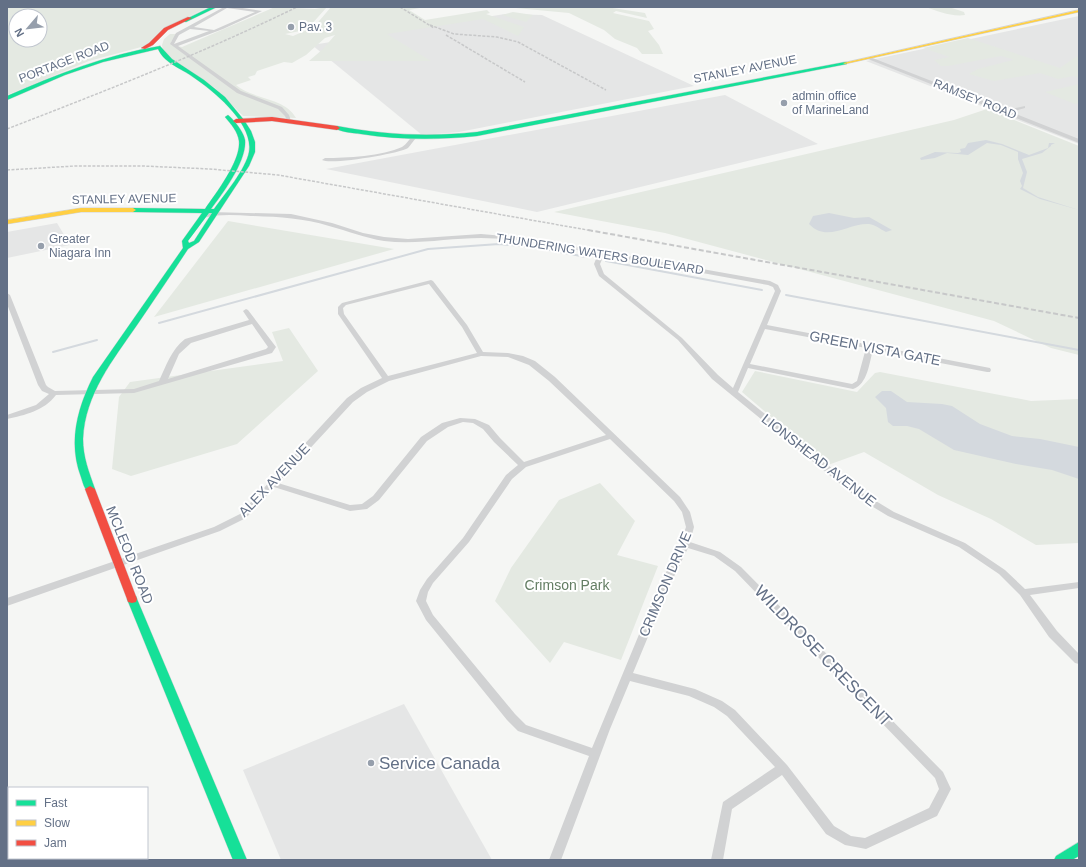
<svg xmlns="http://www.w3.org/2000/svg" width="1086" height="867" viewBox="0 0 1086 867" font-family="Helvetica,sans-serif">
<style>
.built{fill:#e5e6e6}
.green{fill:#e4e9e2;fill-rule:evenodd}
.water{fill:#d4d9de}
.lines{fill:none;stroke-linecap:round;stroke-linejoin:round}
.stream{stroke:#d4d9de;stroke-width:2}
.fast-casing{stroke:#d1d3d4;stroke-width:1}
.slow-casing{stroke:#d1d3d4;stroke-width:1}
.jam-casing{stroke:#d1d3d4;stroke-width:1}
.street{fill:#d1d2d3;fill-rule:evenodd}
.fast{fill:#16e098;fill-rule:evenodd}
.slow{fill:#ffcf43;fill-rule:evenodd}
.jam{fill:#f24e42;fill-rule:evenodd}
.rail-far1{stroke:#c7c8c9;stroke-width:1.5;stroke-dasharray:3 1.5;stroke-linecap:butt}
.rail{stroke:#c7c8c9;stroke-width:2;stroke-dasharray:5 2.5;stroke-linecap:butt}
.poi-dot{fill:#969fac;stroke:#fff;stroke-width:1.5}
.labels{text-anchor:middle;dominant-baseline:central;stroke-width:4;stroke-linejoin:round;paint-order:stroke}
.far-poi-label{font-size:12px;fill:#637086;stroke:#fff;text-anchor:start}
.far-street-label{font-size:12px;fill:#637086;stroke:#fff}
.street-label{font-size:14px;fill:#637086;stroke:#fff}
.park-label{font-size:14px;fill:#637d63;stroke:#fff}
.near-street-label{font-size:17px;fill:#637086;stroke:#fff}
.near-poi-label{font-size:17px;fill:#637086;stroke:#fff;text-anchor:start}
</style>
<rect width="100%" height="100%" fill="#f5f6f4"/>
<g class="built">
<polygon points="505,14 542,15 694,86 459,132 422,135 312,45"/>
<polygon points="1079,16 1079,144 866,61"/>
<polygon points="725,95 818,144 537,212 326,169"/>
<polygon points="57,223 70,245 7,258 7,232"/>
<polygon points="404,704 492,860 281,860 243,770"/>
</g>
<g class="green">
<path d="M7,7H208L172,25L145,46L89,61L7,95ZM16,16H40V40H16Z"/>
<path d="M275,7L315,9L327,7L310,26L300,31L285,34L293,36L314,27L331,7H425L409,10L425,20L487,10L490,13L486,14L524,27L518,36L483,19L387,34L431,61H309L323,49L335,35L325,38L306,55L292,63L284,62L257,71L255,75L248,77L251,80L236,85C253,100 285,97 296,118L243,116L215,88L167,56L163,51L162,45L164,39L170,34H177L171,42V45L182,47Z"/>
<polygon points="504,7 606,7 645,13 647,18 616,11 613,13 649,21 654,29 648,31 659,45 663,54 642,54 637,48 615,39 604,30 569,13"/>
<path d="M925,7H949L964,12L965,15C951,17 938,11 925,7Z"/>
<polygon points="513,12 533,15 526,22 502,15"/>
<polygon points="968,38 1060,68 1074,58 1079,56 1079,78 1073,76 1058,79 1040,73 994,81 969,74 978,69 1013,60 1012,59 1001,56 948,66 941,66 934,60 950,57 923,48"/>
<polygon points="1079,84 1079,103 1075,104 1045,92"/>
<polygon points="987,109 1079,146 1079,355 1051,348 994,321 665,233 554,212 954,120"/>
<polygon points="228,221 394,249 154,317"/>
<polygon points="289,328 318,371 237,444 131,476 112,469 119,397 130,382 283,361 272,332"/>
<polygon points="755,371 857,392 875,373 880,372 1031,401 1079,399 1079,543 1036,545 991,519 938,495 864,452 828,465 742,392"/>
<polygon points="600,483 635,521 617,555 658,566 621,660 564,642 550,663 495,601 511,568 559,500"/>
</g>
<g class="water">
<polygon points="986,140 1002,144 1029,155 1048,148 1049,143 1055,143 1051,145 1051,146 1042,153 1022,159 1027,172 1023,188 1038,197 1079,210 1040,199 1020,189 1022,186 1020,181 1023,173 1018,159 1018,152 1001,145 987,143 968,155 947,153 935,158 921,160 920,158 935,152 958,153 961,152 960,149 965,148 968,143"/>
<path d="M829,213L854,218L869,217L892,230L886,232C880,229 876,225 869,224C848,223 827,243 809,224L813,216Z"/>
<polygon points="882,391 891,391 907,402 942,404 952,406 980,424 1012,436 1040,439 1079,447 1079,479 1052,470 1016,464 954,450 919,429 907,426 893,426 888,422 886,408 875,397"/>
</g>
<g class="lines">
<g class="stream">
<polyline points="606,261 762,290"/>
<polyline points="786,295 1079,350"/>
<polyline points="159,323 428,249 499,244 534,247 586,257"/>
<polyline points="53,352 97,340"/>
</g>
<defs>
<g id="fast">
<polygon points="211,7 217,7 186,22 182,21"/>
<path d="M160,46L172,59L204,80L225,97L244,120L251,131L255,142V152L249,166L199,242L188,249C171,275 154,300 137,325C113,360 85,394 83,439C83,457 89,472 95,489L90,492C84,490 83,483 81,477C68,443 77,409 93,377L183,248L182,241L202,213L133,212L130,210L133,208L205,209C216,193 241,161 239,141C238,132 231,124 225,117L228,115C232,118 235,122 238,126C241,130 244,135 245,140C247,161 223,193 211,209H214C224,195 246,169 249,152C254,124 214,91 193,77C181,68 165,64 158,49L103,62L65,75L7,100V96C57,74 106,55 160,46ZM209,213H212L194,241L189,243L188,241Z"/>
<path d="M845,62H847V64L477,136C438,140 400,140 361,134C353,133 341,132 334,128L337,126C384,135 429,137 477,132Z"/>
<polygon points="132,595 136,596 137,599 247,860 233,860 127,599 128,596"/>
<polygon points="1079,842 1079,856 1072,860 1054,860 1056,856"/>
</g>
<g id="slow">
<polygon points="1079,10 1079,12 845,64 843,63"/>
<polygon points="81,208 133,208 136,210 133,212 81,212 7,224 7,220"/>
</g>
<g id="jam">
<polygon points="188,17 192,18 168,30 153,45 145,49 141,48 149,43 164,28"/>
<polygon points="272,117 337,126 340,128 337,130 272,121 236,123 233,121 236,119"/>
<polygon points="90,486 95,489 137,599 136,602 132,603 128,602 127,599 85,489"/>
</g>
</defs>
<use href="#fast" class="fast-casing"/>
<use href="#slow" class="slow-casing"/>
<use href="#jam" class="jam-casing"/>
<g class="street">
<path d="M224,7H236L262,11L223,29L178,46L241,91L282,107L289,115L291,121H287L285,116L278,109L237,93L170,44L176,33ZM227,8L255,12L214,30L194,27ZM190,29L209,31L174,44L179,35Z"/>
<polygon points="870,57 1006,110 1025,106 1025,108 1011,112 1079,139 1079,143 868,59 868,58"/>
<path d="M413,136L416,138C413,141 411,145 408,148C398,154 331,165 322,160L325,158C346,158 383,156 402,147C407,144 409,139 413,136Z"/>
<path d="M211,212L291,214L332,223L363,233L384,237L408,239L481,234L528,238L770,281L778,285L781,291L767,325L990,368L991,370L990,372H987L873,350C869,363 868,384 853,389L748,368L738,392L861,492L894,512L965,543L1005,570L1025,589L1079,582V588L1030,595L1057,631L1079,654V664L1075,663L1049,637L1020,595L999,574L959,547L888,516L855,496L712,379L678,340L599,276L594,264L598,254C559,247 520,238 481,238C449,238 417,245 384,241C365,238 348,231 329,226C303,218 278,217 251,216C235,215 218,214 203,218L200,216ZM604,255L768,285L773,287L775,291L733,388L718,375L682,338L604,274L600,264ZM765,329L866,348L857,381L852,384L750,364Z"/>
<path d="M431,280L433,281L467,325L483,352L508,353L523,356L535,361L555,377L680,497L690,512L694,527L690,542L720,552L741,567L943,772L951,789L937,816L866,849L845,845L826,834L782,775L732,809L723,860H711L723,802L775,767L727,716L714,707L689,696L630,681L610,729L561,860H549L589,756L518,731L507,720L426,620L416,601L420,590L427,579L463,538L506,475L518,465L494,442L483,429L473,423L463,422L448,427L427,441L379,500L367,509L350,511L274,487L246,518L220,531L7,606V598L214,527L240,514L347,398L361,388L382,378L338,314V307L342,303ZM429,284L462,327L477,353L388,376L344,314L343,308L346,305ZM481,356L508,357L529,365L549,381L606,435L524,462L500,438L489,425L475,419L460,418L442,423L421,437L373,496L362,504L350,505L278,483L353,402L367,392L389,381ZM610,439L674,501L682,512L686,527L680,544L657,591L592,748L526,725L515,714L433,615L426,601L428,592L433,583L469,542L512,479L526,467ZM688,548L714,556L735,571L935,778L939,789L929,808L865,838L851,836L834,826L787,765L735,710L722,701L695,689L633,673L667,591Z"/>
<path d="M7,293L10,295L46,385L48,387L55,391L134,389L159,381C166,366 171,350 185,339L249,320L243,311L246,309L248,310L276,347L272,353L134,393L56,395C44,411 25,415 7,419V415L36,405L49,394L42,391L38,385L7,304ZM252,324L268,347L266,349L168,379L179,354L191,343Z"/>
</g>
<use href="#fast" class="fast"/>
<use href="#slow" class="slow"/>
<use href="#jam" class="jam"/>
<g class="rail-far1">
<polyline points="400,7 434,28"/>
<polyline points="430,25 454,34 497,37 518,42 606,90"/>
<polyline points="446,35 525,82"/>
<path d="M7,129C105,91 203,53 297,7"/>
<polyline points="7,170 75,166 143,166 210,169 278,175 593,231"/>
</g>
<polyline class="rail" points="588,230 1079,318"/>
</g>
<g class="poi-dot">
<circle cx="291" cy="27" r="4"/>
<circle cx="784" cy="103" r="4"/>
<circle cx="41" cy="246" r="4"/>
<circle cx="371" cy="763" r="4"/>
</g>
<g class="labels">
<g class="far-poi-label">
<text x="299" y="27">Pav. 3</text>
<text x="792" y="96">admin office<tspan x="792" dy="14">of MarineLand</tspan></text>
<text x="49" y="239">Greater<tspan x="49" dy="14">Niagara Inn</tspan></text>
</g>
<g class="far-street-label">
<text transform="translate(64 62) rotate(-21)">PORTAGE ROAD</text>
<text transform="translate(745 69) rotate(-11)">STANLEY AVENUE</text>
<text transform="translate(975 99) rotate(22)">RAMSEY ROAD</text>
<text transform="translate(124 199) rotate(-1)">STANLEY AVENUE</text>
<text transform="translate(600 254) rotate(9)">THUNDERING WATERS BOULEVARD</text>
</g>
<g class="street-label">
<text transform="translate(875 348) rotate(11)">GREEN VISTA GATE</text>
<text transform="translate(819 460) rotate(38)">LIONSHEAD AVENUE</text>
<text transform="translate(274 480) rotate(-46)">ALEX AVENUE</text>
<text transform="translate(130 555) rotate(68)">MCLEOD ROAD</text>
<text transform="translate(665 584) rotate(-67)">CRIMSON DRIVE</text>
</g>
<g class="park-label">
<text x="567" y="585">Crimson Park</text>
</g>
<g class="near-street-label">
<text transform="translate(823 656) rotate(46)">WILDROSE CRESCENT</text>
</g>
<g class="near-poi-label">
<text x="379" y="763">Service Canada</text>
</g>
</g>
<rect width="1086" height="867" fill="none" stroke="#637086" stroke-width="16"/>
<rect x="8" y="787" width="140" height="72" fill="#ffffff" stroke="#c1c6cf"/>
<rect x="16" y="800" width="20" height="6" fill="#16e098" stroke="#c1c6cf"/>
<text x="44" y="807" font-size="12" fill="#637086">Fast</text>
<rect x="16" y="820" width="20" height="6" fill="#ffcf43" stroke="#c1c6cf"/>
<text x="44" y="827" font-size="12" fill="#637086">Slow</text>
<rect x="16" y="840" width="20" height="6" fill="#f24e42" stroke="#c1c6cf"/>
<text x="44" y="847" font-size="12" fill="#637086">Jam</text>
<g transform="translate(28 28) rotate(242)"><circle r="19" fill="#ffffff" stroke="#c1c6cf"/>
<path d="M0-3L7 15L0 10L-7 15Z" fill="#969fac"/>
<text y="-6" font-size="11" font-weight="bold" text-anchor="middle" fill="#637086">N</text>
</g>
</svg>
